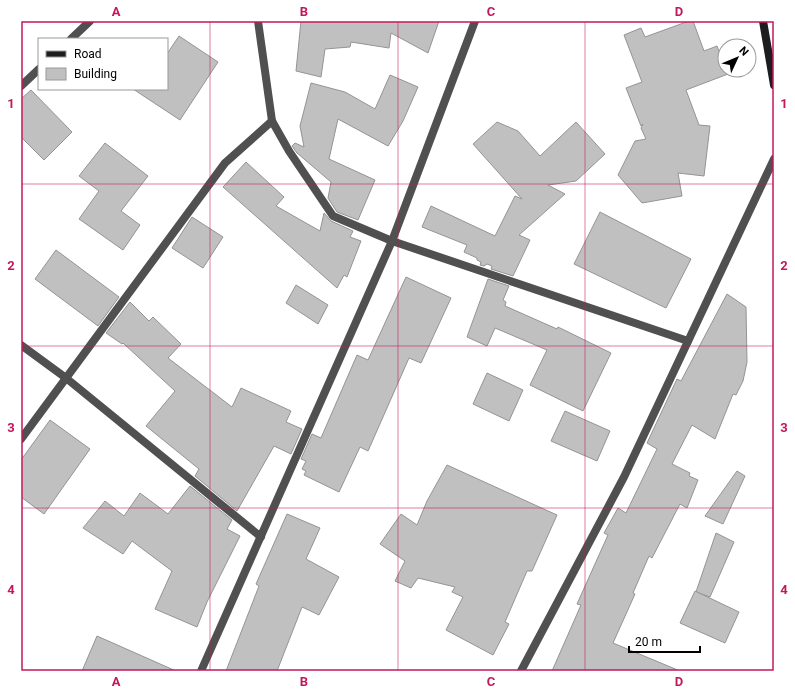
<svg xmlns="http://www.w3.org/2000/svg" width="795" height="692" viewBox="0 0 795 692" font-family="Roboto,sans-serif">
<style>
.building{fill:#c0c0c0;stroke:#949494}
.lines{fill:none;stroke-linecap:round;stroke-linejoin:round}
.street{stroke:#505050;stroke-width:8}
.secondary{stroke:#1d1d1d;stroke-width:8}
.grid{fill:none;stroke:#c2185b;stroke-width:1;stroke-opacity:0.55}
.neatline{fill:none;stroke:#c2185b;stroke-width:1.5}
.grid-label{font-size:13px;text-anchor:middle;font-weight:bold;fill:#c2185b}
</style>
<rect width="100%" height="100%" fill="#fff"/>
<g class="building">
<polygon points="301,21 439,21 428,53 391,33 389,48 351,42 350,47 325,49 321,77 296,71"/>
<polygon points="689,21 693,21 704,51 717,46 725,66 725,70 727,70 728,74 686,90 699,125 710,126 704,176 678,173 682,196 642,203 618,175 635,141 646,139 641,128 643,124 641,126 626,88 642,82 624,35 641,28 645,37"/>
<polygon points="179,36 218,62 180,120 133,89 167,89 167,54"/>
<polygon points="390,75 418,87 403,121 388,146 338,119 329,159 375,180 358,220 337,212 328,198 331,182 297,153 292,146 295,143 304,147 300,126 311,83 345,92 375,109"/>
<polygon points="31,90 72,132 44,160 21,137 21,99"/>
<polygon points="497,122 518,131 540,156 576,122 605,154 576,181 548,185 565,194 519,235 530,240 513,276 491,269 492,266 487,264 484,266 480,265 481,262 477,260 477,258 464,252 467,245 422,227 431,206 495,236 515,196 522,199 473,144"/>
<polygon points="105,143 148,176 121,211 140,225 123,250 79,219 99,191 79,176"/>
<polygon points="246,162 284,197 276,206 320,231 324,213 331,221 353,231 350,237 361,241 347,277 344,275 337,288 223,187"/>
<polygon points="600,212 691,259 666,308 574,264"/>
<polygon points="192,217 223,237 203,268 172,248"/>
<polygon points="56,250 119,297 98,326 35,279"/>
<polygon points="406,277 451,298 421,363 409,358 368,451 360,447 339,492 304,475 306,471 302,469 306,461 301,459 312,434 321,438 357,355 368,360"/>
<polygon points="488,279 509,286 503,300 506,302 505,306 557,329 558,327 611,353 583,411 530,385 547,350 495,328 487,346 467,337"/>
<polygon points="296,285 328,305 318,324 286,303"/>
<polygon points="727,294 746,307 747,362 743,381 736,395 733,394 715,439 692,425 672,464 690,473 689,476 698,480 687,508 680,504 652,558 649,556 633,593 635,594 613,643 680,671 552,671 581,605 577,604 608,535 604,533 618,508 626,513 657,449 647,443 677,379 681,381"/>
<polygon points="130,302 149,321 153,317 181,344 168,358 232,407 241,388 291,411 286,422 302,429 291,454 274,446 237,511 195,476 199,469 146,426 175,391 123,343 122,344 106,333"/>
<polygon points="487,373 523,390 509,421 473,404"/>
<polygon points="565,411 610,431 597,461 551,441"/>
<polygon points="50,420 90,449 44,514 21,497 21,460"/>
<polygon points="447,465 557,515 532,571 527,571 505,622 509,624 493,655 446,630 463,597 452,592 455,587 418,578 411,588 395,581 405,561 380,544 401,514 417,525 427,501"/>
<polygon points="737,471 745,476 723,524 705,516"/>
<polygon points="190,486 232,520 227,529 240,536 207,602 197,627 155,609 172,571 132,541 123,554 83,528 105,501 124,516 140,493 168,514"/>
<polygon points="287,514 320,528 306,559 339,577 319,615 302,607 277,671 226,671 259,586 256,584"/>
<polygon points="716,533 734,542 710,597 696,592"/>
<polygon points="695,591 739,612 725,643 680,623"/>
<polygon points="97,636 176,671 82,671"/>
</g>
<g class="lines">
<g class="street">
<polyline points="258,21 272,121 289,151 333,216 392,241 688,341"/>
<polyline points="71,39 90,21"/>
<polyline points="21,86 39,69"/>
<polyline points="21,345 66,378 261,537"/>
<polyline points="21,439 225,163 272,121"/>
<polyline points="201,671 392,241 475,21"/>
<polyline points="521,671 624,477 774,159"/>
</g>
<polyline class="secondary" points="763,21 774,85"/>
</g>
<path class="grid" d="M210,21V671M398,21V671M585,21V671M21,184H774M21,346H774M21,508H774"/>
<rect width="795" height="692" fill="none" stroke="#ffffff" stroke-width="44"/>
<rect x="38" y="38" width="130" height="52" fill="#ffffff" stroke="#999999"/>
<rect x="46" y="51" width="20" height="6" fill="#1d1d1d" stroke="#999999"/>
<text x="74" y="58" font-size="12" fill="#000000">Road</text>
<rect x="46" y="68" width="20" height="12" fill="#c0c0c0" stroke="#999999"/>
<text x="74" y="78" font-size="12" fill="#000000">Building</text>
<g transform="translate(737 58) rotate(46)"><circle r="19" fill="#ffffff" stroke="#999999"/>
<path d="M0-3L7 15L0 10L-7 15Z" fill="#000000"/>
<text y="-6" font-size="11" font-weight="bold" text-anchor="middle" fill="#000000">N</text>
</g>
<path d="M629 646v6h71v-6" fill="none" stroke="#000000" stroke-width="2"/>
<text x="635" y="646" font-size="12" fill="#000000" stroke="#ffffff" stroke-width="3" paint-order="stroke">20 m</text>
<rect x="22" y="22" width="751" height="648" class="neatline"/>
<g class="grid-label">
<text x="116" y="16">A</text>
<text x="304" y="16">B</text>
<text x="491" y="16">C</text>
<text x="679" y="16">D</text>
<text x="11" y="108">1</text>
<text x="784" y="108">1</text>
<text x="11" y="270">2</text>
<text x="784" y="270">2</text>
<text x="11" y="432">3</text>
<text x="784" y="432">3</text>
<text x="11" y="594">4</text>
<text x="784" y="594">4</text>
<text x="116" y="686">A</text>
<text x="304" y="686">B</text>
<text x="491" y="686">C</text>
<text x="679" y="686">D</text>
</g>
</svg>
